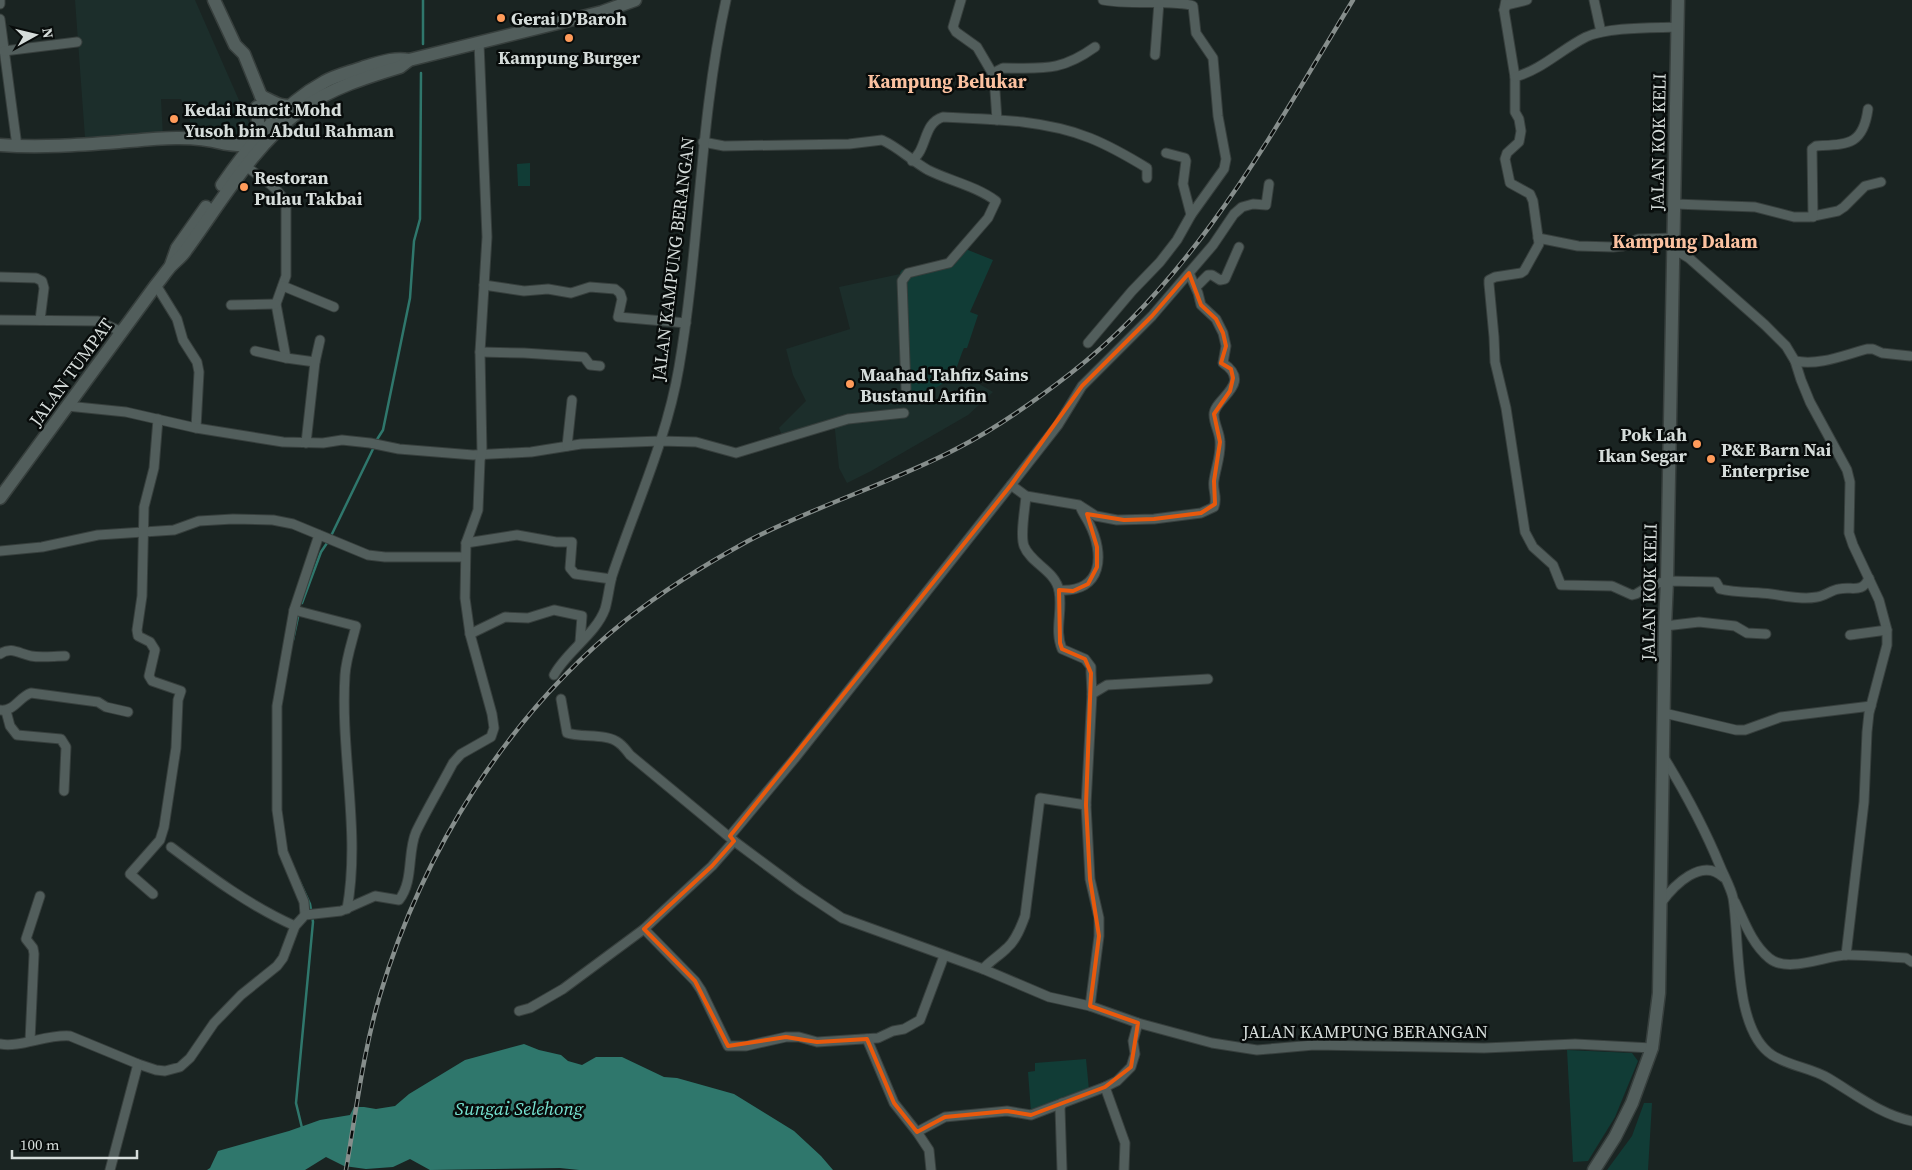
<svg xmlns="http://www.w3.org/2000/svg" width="1912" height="1170" viewBox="0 0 1912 1170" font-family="'Source Serif 4',serif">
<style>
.built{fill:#1c2e2b}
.green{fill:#113c36}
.water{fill:#2f776c}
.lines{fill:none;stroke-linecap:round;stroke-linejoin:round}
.stream{stroke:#2f776c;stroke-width:2.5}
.street-casing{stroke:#373f3d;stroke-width:11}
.secondary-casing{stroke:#373f3d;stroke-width:15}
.street{stroke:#525e5c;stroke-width:9}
.secondary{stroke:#525e5c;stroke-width:12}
.rail-casing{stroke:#868e8c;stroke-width:4.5}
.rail{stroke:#080c0b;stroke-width:2.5;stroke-dasharray:8;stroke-linecap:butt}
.marked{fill:none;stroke:#e8590c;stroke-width:4;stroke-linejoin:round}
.poi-dot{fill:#ff9b5a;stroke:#080c0b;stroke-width:2}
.labels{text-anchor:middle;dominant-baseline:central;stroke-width:5;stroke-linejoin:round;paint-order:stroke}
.poi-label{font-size:18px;font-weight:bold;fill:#d5dcda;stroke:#080c0b;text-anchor:start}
.street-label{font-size:18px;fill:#d5dcda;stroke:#080c0b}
.neighbourhood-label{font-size:19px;font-weight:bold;fill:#fbc1a0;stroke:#080c0b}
.water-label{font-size:19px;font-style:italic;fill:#76e2d1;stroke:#080c0b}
</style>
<rect width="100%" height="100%" fill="#1a2422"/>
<g class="built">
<polygon points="75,0 195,0 249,123 243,134 188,131 190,121 181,99 161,99 163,136 85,138"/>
<polygon points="900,274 903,391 930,391 952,377 967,377 993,392 968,415 871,471 847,483 839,468 834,421 782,435 779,428 806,401 793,375 786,349 850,329 839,287"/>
</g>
<g class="green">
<polygon points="530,163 530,186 518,186 517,164"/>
<path d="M958,246L993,260L970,312L978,315L967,348H964C960,356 957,371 951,377C938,390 920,395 903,391L900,273L902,270L947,260Z"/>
<polygon points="1567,1050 1632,1053 1638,1061 1615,1117 1588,1161 1573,1162"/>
<polygon points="1086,1059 1089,1090 1031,1112 1028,1072 1035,1071 1035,1063"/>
<polygon points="1644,1103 1652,1103 1648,1170 1607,1170 1632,1136"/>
</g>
<polygon class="water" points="524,1044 539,1050 561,1055 568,1061 582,1065 596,1057 622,1057 664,1077 677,1078 734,1094 794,1131 821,1156 833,1170 579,1170 560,1168 430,1170 410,1159 393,1167 366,1169 344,1166 326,1157 305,1170 207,1170 210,1168 218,1151 289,1131 320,1120 350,1115 354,1107 364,1107 376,1109 395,1106 409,1094 465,1060"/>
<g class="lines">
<g class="stream">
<polyline points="423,0 423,44"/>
<polyline points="376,441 383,430 410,298 414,241 420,219 421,73"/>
<polyline points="331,536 373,449"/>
<polyline points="302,603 321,552 327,543"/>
<polyline points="293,640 298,617"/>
<polyline points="299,880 310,904 313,922 296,1103 302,1128"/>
</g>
<defs>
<g id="street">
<polyline points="961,0 953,27 956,32 977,47 994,76 997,120"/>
<path d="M1506,0L1504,10L1515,77V112L1519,119L1521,131L1519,142L1507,153L1505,159L1510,183L1530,194L1533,201L1539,244L1524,271L1521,273L1495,277L1489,280V284L1494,337L1495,362L1506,408L1525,532L1533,547L1553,565L1561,585L1612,586L1632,595L1636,594L1651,585L1667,581L1716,582L1720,589C1736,593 1754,592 1771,594C1786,596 1802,600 1817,597C1825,596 1831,590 1839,589C1852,586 1862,594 1869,578"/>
<polyline points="1594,0 1601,32"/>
<polyline points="0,4 0,0"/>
<polyline points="1504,10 1507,5 1527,0"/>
<polyline points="0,19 17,146"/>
<polyline points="4,51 77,42"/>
<polyline points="1155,55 1159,2"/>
<path d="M994,76L997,71L1003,68C1043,68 1060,72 1095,47"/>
<path d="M1515,77C1541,70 1562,49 1586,37C1608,27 1652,28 1677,27"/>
<path d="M703,142L724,146L849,144L882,140C898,147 912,161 928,170C950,181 976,186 996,201L988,218L949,263L908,273L902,281L906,389"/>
<polyline points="1166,153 1185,158 1186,161 1183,184 1191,215"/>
<path d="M912,161C915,158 918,155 920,151C927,138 927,122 943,117C991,119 1045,120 1090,138C1110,146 1129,157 1147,168V178"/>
<path d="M251,170C264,180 279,188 286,204V276L276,304L286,358L315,362"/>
<polyline points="1675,204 1755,207 1794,217 1809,217 1838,211 1844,207 1865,186 1881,182"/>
<path d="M1813,217L1812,149L1816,146C1847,144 1863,146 1868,109"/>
<polyline points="1538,238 1578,246 1613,247 1623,246 1638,239 1675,238"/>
<polyline points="1675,250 1689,258 1765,325 1786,346 1795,361 1801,380 1810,402 1847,470 1850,482 1849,533 1853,545 1879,600 1887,630 1887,645 1869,713 1867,732 1864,802 1846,955"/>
<polyline points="0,277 36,278 42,281 44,288 40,320"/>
<polyline points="156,285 177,319 183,340 197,362 199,372 196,428"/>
<polyline points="484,285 524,291 548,289 571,293 590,287 615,289 620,293 622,299 618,317 686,323"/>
<polyline points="283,286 334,307"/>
<polyline points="1196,287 1208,275 1212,275 1220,280 1225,279 1239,247"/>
<polyline points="231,305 276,304"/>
<polyline points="0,320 98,321 122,332"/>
<path d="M1088,343L1132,291L1160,262L1177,240L1191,215L1224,169L1226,159L1218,116L1213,58L1196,33L1193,6C1179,0 1125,5 1103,0"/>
<polyline points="255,351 286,358"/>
<polyline points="480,352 524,353 584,357 590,365 600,366"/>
<path d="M1795,361C1819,366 1844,355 1867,349H1873L1882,353L1910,356"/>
<polyline points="67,406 126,412 196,428 283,442 323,443 342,440 370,443 399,449 473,455 531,452 581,444 660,441 696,442 736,453 848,419 904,413"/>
<polyline points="306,443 315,362 320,340"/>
<polyline points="567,446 572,400"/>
<path d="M1011,485L1026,496L1079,505L1096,516L1117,520L1154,519L1201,513L1214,507C1218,497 1212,490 1214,480C1216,467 1221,455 1220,442C1220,433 1214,424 1214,415C1213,399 1254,384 1223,363L1226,346L1223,333L1216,319L1201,305L1198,293L1189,273"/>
<path d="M1026,496C1025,509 1020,535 1024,546C1031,564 1056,571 1059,591C1063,611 1054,630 1062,649L1085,659L1091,667V673L1092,694L1086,805L1090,879L1099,918V936L1090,1006"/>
<polyline points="466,543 517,535 556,542 572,542 570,568 575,574 611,579"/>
<polyline points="0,551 42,547 98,535 174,530 199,521 233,519 273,520 293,524 368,555 385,557 465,557"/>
<path d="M1059,590C1103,593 1105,554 1089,523C1086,517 1082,512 1080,506"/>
<path d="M294,610L356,626C352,642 346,659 345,675C340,753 361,832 347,909"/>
<polyline points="1665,626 1699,622 1735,626 1747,633 1766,634"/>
<polyline points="470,634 505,617 528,618 554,610 582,616 580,642"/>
<polyline points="1850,635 1887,630"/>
<path d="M0,654C11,646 20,654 31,656C42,658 54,656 65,656"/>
<path d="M554,675C566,652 596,634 605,609C608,599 609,587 612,576C635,507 667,439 679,367C700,246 699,121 726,0"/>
<polyline points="1092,694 1107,685 1208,679"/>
<path d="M561,699L567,733C582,738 607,733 619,743C623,746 627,751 630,755L734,841L800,890L842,918L983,969L1049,997L1090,1006L1138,1023L1212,1043L1257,1050L1314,1045L1484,1048L1575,1044L1652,1048"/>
<path d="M0,710C14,712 19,697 31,693L98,702L106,707L128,712"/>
<polyline points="6,711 10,726 17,735 61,739 66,747 64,791"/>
<polyline points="1664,713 1736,730 1745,730 1781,717 1871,706"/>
<path d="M1663,756C1685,792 1704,827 1720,866C1724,876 1731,888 1733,898C1740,940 1733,1029 1772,1055C1789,1066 1811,1068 1828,1078C1855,1094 1881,1115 1912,1121"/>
<polyline points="730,836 795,758 1011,485 1058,425 1082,386 1152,316 1213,245 1234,214 1242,207 1253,204 1266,205 1269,184"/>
<path d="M171,847C211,877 250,906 295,926"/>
<polyline points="153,894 130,874 160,840 164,827 176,748 178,700 181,691 152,681 149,676 155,650 150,642 138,636 137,630 142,596 144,507 154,468 158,419"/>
<path d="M1735,902C1744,921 1752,944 1769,958C1788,974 1826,955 1848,955C1867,955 1887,957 1906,958L1912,962"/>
<path d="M1661,903C1674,885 1702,857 1723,877"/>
<polyline points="305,915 304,902 283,852 277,810 277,706 294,610 319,535"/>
<polyline points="644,929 695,981 701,990 728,1046 746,1046 786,1037 799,1037 817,1042 878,1038 893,1031 904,1029 920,1020 944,956"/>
<path d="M983,969C990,961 999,956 1007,948C1016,940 1021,927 1025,916L1040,798L1086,805"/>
<polyline points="519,1011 530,1008 563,989 644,929 712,866 734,841"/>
<polyline points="867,1039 894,1103 917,1132 945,1117 1007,1111 1031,1115 1105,1087 1117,1081 1131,1067 1135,1054 1133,1041 1138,1023"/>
<polyline points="30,1041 34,954 33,948 26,939 40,896"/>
<path d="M0,1044C20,1048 47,1034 70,1036L138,1064L156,1070L165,1071L180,1067L190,1058L214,1023L241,995L277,966L283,958L295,926L305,915L341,911L375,896L399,900C414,881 407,853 416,832C427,809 441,786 453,763L461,754L491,737L494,728L492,714L470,634L465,598L466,543L478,510L480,460L482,453L480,352L487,237L479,43"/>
<polyline points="1105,1087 1125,1143 1124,1170"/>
<polyline points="917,1132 929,1150 931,1170"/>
<polyline points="110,1170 138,1064"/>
<polyline points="1062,1170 1060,1108 1062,1103"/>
</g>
<g id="secondary">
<polyline points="214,0 235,45 244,54 261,96 278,129"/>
<path d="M261,96C272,101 281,108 293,105"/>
<polyline points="257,107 259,137"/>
<path d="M0,145C39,148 80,145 119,142C152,139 190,134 222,143C233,146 245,144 256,148"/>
<path d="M222,185C249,146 282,105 324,82C336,75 351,72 364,67C379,63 393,57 409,60"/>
<polyline points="171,265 177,248 206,207"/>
<path d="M0,498L156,285C161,279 165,273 170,267C175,261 182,257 186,250C222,201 253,146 302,109C331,88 367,77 400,67L409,60L602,12L635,0"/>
<polyline points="1594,1170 1615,1137 1632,1103 1652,1048 1659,993 1665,626 1667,581 1678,0"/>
</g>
</defs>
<use href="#street" class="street-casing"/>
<use href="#secondary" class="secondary-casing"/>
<use href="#street" class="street"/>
<use href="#secondary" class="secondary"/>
<defs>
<path id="rail" d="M346,1170C356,1112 363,1052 380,995C423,851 508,714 626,620C664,590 706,564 748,541C815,506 889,484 956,449C997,428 1035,401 1071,373C1196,276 1272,133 1353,0"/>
</defs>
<use href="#rail" class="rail-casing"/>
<use href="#rail" class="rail"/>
</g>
<path class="marked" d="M1189,273L1201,305L1216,319L1223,333L1226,346L1221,363L1231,369L1233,378L1230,391L1214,414L1220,442L1214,481L1215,504L1201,513L1154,519L1124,520L1087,514L1097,547V567L1088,584L1073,591L1059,590L1060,643L1062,649L1085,659L1091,673L1086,805L1090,879L1099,936L1090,1006L1138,1023L1131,1067L1105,1087L1031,1115L1007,1111L945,1117L917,1132L894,1103L867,1039L817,1042L786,1037L728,1046L695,981L644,929L712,866L734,841L730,836L1011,485L1082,386L1152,316Z"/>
<g class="poi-dot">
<circle cx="501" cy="18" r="5"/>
<circle cx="569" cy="38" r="5"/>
<circle cx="174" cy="119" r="5"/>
<circle cx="244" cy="187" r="5"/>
<circle cx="850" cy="384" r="5"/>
<circle cx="1697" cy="444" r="5"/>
<circle cx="1711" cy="459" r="5"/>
</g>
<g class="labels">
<g class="poi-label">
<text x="511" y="18">Gerai D'Baroh</text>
<text x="569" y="57" text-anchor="middle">Kampung Burger</text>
<text x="184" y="109">Kedai Runcit Mohd<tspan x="184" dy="21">Yusoh bin Abdul Rahman</tspan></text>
<text x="254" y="177">Restoran<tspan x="254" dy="21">Pulau Takbai</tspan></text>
<text x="860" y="374">Maahad Tahfiz Sains<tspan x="860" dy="21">Bustanul Arifin</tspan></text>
<text x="1687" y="434" text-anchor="end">Pok Lah<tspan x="1687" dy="21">Ikan Segar</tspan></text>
<text x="1721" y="449">P&amp;E Barn Nai<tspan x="1721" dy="21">Enterprise</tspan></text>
</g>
<g class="street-label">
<text transform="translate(1658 142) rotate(-89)">JALAN KOK KELI</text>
<text transform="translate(673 259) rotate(-83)">JALAN KAMPUNG BERANGAN</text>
<text transform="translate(71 372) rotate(-54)">JALAN TUMPAT</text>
<text transform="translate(1649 592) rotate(-89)">JALAN KOK KELI</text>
<text x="1365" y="1031">JALAN KAMPUNG BERANGAN</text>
</g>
<g class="neighbourhood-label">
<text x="947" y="81">Kampung Belukar</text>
<text x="1685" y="241">Kampung Dalam</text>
</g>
<g class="water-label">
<text x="519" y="1108">Sungai Selehong</text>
</g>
</g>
<g transform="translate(35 35) rotate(82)" stroke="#080c0b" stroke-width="4" paint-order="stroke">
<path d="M0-4L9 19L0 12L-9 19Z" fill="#d5dcda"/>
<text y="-8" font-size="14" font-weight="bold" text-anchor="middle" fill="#d5dcda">N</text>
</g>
<path d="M12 1150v8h125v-8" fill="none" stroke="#d5dcda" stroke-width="2.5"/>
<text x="20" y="1150" font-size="15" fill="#d5dcda" stroke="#080c0b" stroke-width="4" paint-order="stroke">100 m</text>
</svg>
